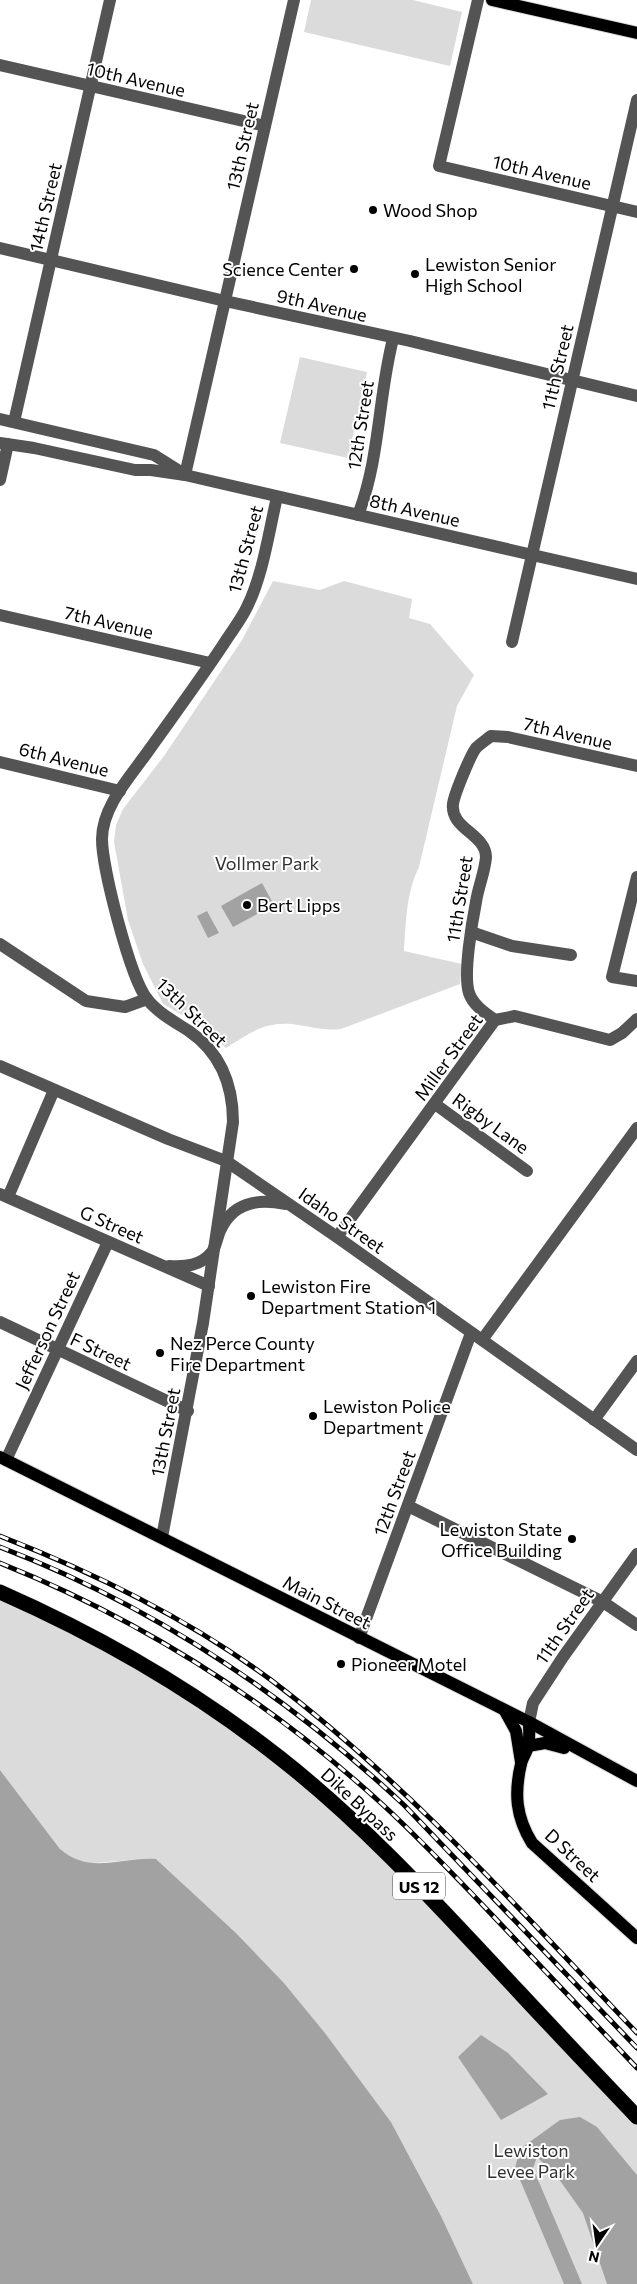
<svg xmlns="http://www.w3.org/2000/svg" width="637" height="2284" viewBox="0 0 637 2284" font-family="Commissioner,sans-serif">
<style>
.green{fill:#dbdbdb}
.water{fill:#a2a2a2}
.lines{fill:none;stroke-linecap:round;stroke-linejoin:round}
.major-casing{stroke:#dbdbdb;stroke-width:14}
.highway-casing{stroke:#dbdbdb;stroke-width:16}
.minor{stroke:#545454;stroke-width:12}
.major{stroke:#000;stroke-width:12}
.highway{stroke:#000;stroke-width:15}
.rail-casing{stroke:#000;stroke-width:5}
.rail{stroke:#fff;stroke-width:3;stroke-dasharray:9;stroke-linecap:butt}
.poi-dot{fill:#000;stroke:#fff;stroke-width:2}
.labels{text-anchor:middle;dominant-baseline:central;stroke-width:4;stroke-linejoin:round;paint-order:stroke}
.shield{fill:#fff;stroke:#4c4c4c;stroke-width:1}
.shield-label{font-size:16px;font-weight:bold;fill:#000}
.street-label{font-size:18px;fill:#000;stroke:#fff}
.poi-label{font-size:18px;fill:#000;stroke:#fff;text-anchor:start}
.park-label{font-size:18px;fill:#323232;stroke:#fff}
</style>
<rect width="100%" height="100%" fill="#fff"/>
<g class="green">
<polygon points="311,0 413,0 462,12 450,66 304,32"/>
<polygon points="300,357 367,372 348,458 280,443"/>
<path d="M273,581L320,590L344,581L412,599L409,618L430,624L474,675L457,706L419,867C406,893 406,922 404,951L462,964L460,984L341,1029C326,1031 313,1027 299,1025C266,1020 252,1032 226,1048L200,1025L163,1004L143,964L128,920L114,842L116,825L123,809L164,756L242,640Z"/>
<path d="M0,1592L132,1659L306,1780L637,2117V2284H473L441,2216L391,2122L325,2033L284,1983L236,1933L156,1859C144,1860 131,1859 120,1861C93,1863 82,1867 60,1849L0,1770Z"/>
</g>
<g class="water">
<polygon points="262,883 274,905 233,927 221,906"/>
<polygon points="207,911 219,933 208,938 197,916"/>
<path d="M0,1770L60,1849C91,1875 118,1857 156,1859L236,1933L284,1983L325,2033L391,2122L441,2216L473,2284H0Z"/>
<polygon points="481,2035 508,2053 548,2094 501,2120 458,2057"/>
<polygon points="580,2117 597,2127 637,2175 637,2284 607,2284 583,2213 556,2175 537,2157 533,2168 582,2284 564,2284 515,2168 520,2149 560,2120"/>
</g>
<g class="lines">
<defs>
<g id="major">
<polyline points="492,0 637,33"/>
<polyline points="0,1457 529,1722 637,1781"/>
<polyline points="505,1711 516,1731 521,1762"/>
<path d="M529,1722C529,1730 530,1738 528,1746C527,1752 522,1758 521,1764C514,1794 516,1817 532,1843L637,1938"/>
<polyline points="528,1746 545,1743 564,1748"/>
</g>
<path id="highway" d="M0,1592C100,1636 194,1690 280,1758C368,1827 443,1911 519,1992C558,2034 597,2075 637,2117"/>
</defs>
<use href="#major" class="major-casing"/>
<use href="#highway" class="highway-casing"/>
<g class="minor">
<polyline points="478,0 439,166 637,212"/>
<polyline points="0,65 265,126"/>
<polyline points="0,248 225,301 410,341 637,396"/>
<polyline points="0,419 154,455 181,472"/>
<polyline points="14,422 110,0"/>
<polyline points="0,443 34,448 135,470 151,470 185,475 637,579"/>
<polyline points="185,475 294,0"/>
<polyline points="0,480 8,444"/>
<path d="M358,515C380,459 378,397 393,339"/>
<polyline points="0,615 210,663"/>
<polyline points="512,642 637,100"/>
<polyline points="0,762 120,791"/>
<polyline points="637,877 612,977 637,981"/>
<polyline points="471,932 512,946 571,955"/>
<polyline points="0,944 86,1001 125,1007 147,999"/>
<path d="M495,1020C485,1013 473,1005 469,993C463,975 472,922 476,902C478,887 485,872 486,857C486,834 450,829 453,804C454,795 470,756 476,748C480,744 486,740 491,736L508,737L637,766"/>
<polyline points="0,1066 168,1139 226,1161 337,1237 637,1450"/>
<polyline points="435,1104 527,1171"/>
<polyline points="0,1194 209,1286"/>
<polyline points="8,1197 54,1090"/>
<polyline points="337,1237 495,1020 515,1016 610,1040 622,1033 637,1019"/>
<path d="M169,1266C185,1267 201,1266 212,1252C216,1246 217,1238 220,1231C232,1203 258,1198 285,1204"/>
<polyline points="0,1322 188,1411"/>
<polyline points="482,1340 637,1128"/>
<polyline points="594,1420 637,1361"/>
<polyline points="6,1460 108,1242"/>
<polyline points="408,1506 603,1602 637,1625"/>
<path d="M162,1537L203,1323L233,1122C233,1085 221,1053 189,1031C175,1022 158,1013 147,999C130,977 102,868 102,839C102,806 131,776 149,750C174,715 199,681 223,645C231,632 241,620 247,607C263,575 269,531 277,497"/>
<polyline points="359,1638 471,1333"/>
<polyline points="529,1722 533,1703 563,1657 637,1554"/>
</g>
<use href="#major" class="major"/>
<use href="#highway" class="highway"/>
<defs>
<g id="rail">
<path d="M0,1536C95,1573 189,1619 271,1680C407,1783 520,1910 637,2033"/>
<path d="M0,1547C152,1605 285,1694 404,1805L637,2048"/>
<path d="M0,1563C140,1619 270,1702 382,1804C421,1840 458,1879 495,1918C542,1968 590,2018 637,2068"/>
</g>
</defs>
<use href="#rail" class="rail-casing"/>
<use href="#rail" class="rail"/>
</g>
<g class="poi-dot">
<circle cx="373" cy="210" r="5"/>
<circle cx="354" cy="269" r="5"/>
<circle cx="415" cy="274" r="5"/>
<circle cx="247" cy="905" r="5"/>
<circle cx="251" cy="1296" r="5"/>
<circle cx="160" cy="1353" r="5"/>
<circle cx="313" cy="1416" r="5"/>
<circle cx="572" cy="1539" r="5"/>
<circle cx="341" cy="1664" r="5"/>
</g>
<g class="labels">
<rect class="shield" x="393" y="1872.5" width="52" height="27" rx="4"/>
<g class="shield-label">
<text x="419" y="1886">US 12</text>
</g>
<g class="street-label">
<text transform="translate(136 79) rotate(13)">10th Avenue</text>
<text transform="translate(242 146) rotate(-77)">13th Street</text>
<text transform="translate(542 172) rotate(13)">10th Avenue</text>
<text transform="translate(45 207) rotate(-77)">14th Street</text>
<text transform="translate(322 305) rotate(13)">9th Avenue</text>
<text transform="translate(557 367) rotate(-77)">11th Street</text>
<text transform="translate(360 425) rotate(-81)">12th Street</text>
<text transform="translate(415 510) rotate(13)">8th Avenue</text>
<text transform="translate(245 549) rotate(-75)">13th Street</text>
<text transform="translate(109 622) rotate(13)">7th Avenue</text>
<text transform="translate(568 733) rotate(13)">7th Avenue</text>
<text transform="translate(64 759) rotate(14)">6th Avenue</text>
<text transform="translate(459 899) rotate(-81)">11th Street</text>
<text transform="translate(192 1012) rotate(44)">13th Street</text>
<text transform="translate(448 1057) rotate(-54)">Miller Street</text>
<text transform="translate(491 1123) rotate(36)">Rigby Lane</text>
<text transform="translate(342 1220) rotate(35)">Idaho Street</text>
<text transform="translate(112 1224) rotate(24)">G Street</text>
<text transform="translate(47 1330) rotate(-65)">Jefferson Street</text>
<text transform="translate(101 1351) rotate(25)">F Street</text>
<text transform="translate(165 1432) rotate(-79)">13th Street</text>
<text transform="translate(394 1493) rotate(-70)">12th Street</text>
<text transform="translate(327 1602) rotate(27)">Main Street</text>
<text transform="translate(564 1626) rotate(-55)">11th Street</text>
<text transform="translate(360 1804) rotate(43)">Dike Bypass</text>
<text transform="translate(573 1855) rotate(43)">D Street</text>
</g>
<g class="poi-label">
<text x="383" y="210">Wood Shop</text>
<text x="425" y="264">Lewiston Senior<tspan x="425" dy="21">High School</tspan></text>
<text x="344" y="269" text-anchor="end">Science Center</text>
<text x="257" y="905">Bert Lipps</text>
<text x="261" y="1286">Lewiston Fire<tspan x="261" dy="21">Department Station 1</tspan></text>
<text x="170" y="1343">Nez Perce County<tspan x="170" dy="21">Fire Department</tspan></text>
<text x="323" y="1406">Lewiston Police<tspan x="323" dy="21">Department</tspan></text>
<text x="562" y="1529" text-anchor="end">Lewiston State<tspan x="562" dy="21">Office Building</tspan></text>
<text x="351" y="1664">Pioneer Motel</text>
</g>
<g class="park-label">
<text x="267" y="863">Vollmer Park</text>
<text x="531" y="2150">Lewiston<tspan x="531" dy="21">Levee Park</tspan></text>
</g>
</g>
<g transform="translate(597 2244) rotate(193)" stroke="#ffffff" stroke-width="4" paint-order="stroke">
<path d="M0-4L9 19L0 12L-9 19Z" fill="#000000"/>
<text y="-8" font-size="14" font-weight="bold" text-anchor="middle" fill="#000000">N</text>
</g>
</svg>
